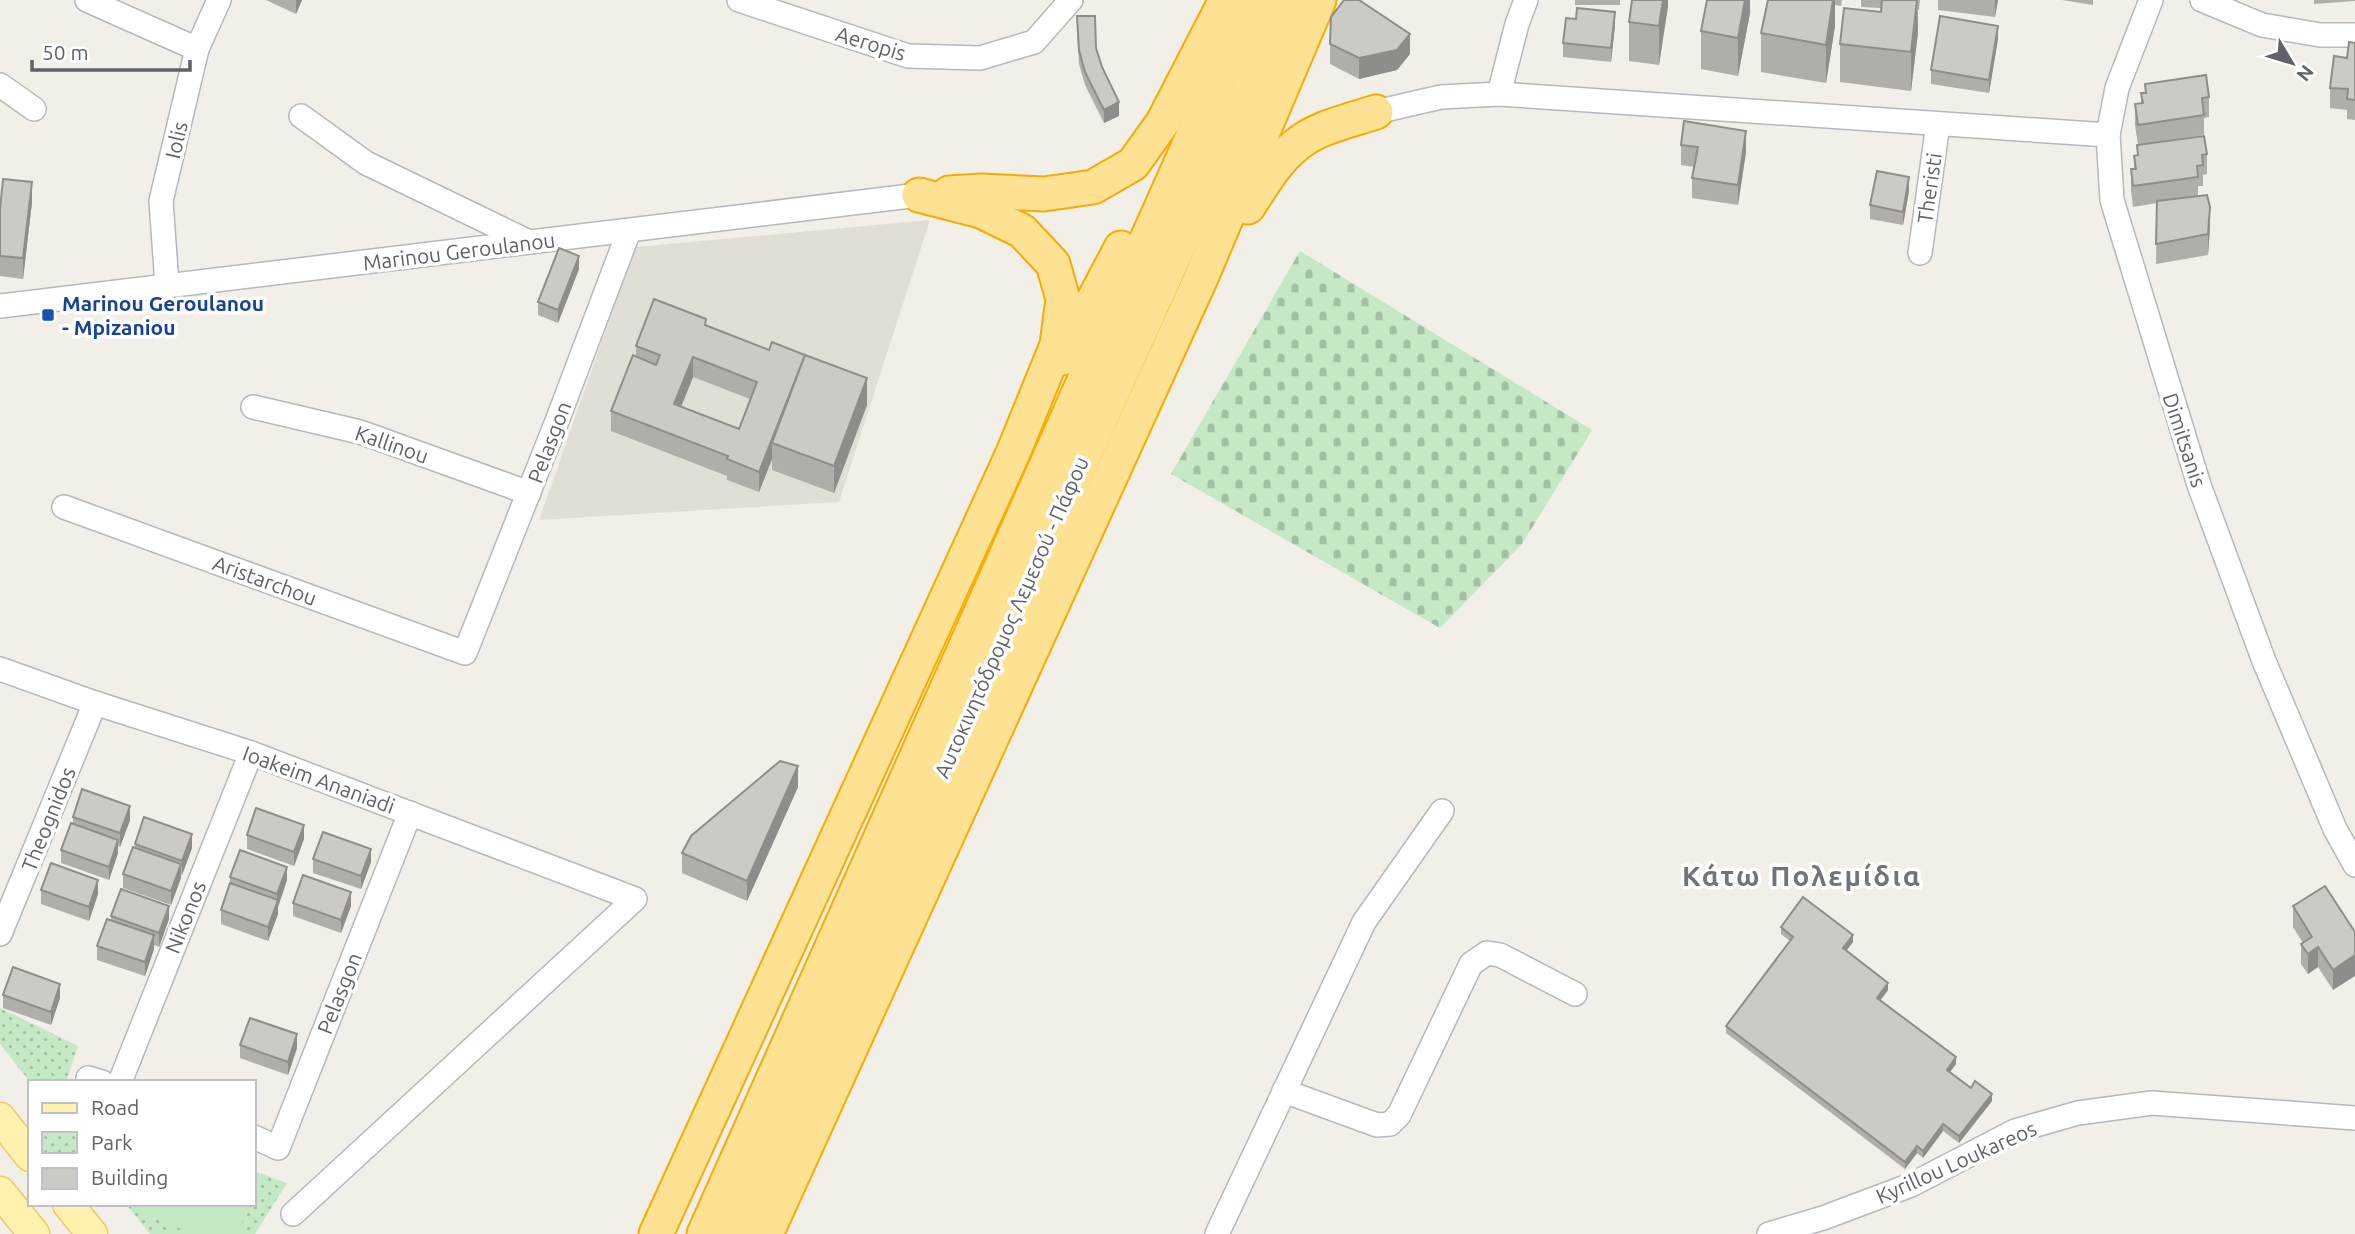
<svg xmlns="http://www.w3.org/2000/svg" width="2355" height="1234" viewBox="0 0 2355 1234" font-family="Ubuntu,sans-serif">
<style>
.education{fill:#e1ded6}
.cemetery{fill:url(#cemetery-stones)}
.park{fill:url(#park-dots)}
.pitch{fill:#c5e8c5}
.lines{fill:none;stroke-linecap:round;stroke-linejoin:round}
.minor-casing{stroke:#b5b8bc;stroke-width:26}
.major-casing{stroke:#f2c960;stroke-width:33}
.highway-casing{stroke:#f9ab00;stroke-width:37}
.minor{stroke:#fff;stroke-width:23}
.major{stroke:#fff2af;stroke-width:30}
.highway{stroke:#fde293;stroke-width:33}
.wall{fill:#afaea9;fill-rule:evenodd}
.shaded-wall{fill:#8f8d8a}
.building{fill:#cccac5;stroke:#8f8d8a;stroke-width:2;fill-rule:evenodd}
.transit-dot{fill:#1a4fb4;stroke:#fff;stroke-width:2.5}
.labels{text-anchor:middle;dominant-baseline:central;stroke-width:7;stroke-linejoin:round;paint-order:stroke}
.street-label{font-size:21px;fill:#5f6368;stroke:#fff}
.transit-label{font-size:21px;font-weight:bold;fill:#164399;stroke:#fff;text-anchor:start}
.district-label{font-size:28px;font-weight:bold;letter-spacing:2px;fill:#70757a;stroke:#fff}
</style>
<defs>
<pattern id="cemetery-stones" width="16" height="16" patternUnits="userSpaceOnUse" patternTransform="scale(1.75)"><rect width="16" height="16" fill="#c5e8c5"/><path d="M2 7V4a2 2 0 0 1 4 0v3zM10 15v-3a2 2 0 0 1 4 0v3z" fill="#a3c0a4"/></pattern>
<pattern id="park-dots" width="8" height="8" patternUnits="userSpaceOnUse" patternTransform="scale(1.75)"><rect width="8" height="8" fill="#c5e8c5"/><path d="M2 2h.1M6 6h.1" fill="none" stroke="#a3c0a4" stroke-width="1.8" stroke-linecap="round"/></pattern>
</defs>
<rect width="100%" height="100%" fill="#f1efe8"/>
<polygon class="education" points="930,220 839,502 539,520 635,247"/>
<polygon class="cemetery" points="1300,251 1592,430 1522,544 1440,628 1171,474"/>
<g class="park">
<polygon points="0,1008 78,1046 66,1082 30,1082 0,1044"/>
<polygon points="254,1171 287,1183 255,1234 150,1234 126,1204 254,1204"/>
</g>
<polygon class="pitch" points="140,1204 249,1204 238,1234 195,1234 137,1212"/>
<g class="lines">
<defs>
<g id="minor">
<polyline points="87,0 197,49"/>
<polyline points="739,0 908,56 980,58 1034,42 1071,0"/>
<polyline points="2151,0 2117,88 2108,135 2112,200 2199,485 2264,661 2335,829 2355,865"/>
<polyline points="2202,0 2262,25 2320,35 2355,35"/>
<polyline points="0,85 34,109"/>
<polyline points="1499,94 1517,24 1526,0"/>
<polyline points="1376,112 1441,97 1499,94 2108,135"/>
<polyline points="301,116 366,163 529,242"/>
<polyline points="1920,253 1938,124"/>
<polyline points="167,285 161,201 197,49 219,0"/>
<polyline points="0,306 919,195"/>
<polyline points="253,407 360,432 529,493"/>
<polyline points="64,507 465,653 557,421 629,231"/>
<polyline points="0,669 95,703 251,753 635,899 293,1214"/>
<polyline points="0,934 95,703"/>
<polyline points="88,1078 102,1082"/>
<polyline points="120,1082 251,753"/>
<polyline points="1284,1091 1377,1125 1390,1124 1399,1115 1471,964 1487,953 1500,955 1575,994"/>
<polyline points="254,1137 278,1148 410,813"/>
<polyline points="1217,1234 1364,922 1442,811"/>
<polyline points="1769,1234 1823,1218 1911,1185 2015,1131 2078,1113 2152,1103 2355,1118"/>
</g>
<g id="major">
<polyline points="0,1118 30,1156"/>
<polyline points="0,1192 34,1234"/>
<polyline points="68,1204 92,1234"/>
</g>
<g id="highway">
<polyline points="949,193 981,191 1044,194 1093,187 1133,164 1163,122 1226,0"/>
<path d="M1248,207C1262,186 1275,162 1295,146C1317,127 1349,121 1376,112"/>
<polyline points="1063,358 1121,248"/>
<polyline points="656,1234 1013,453 1057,345 1063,299 1053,264 1022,231 981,211 919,195"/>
<polyline points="704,1234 1221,73 1256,0"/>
<polyline points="732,1234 1290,0"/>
<polyline points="766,1234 1200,280 1319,0"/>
</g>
</defs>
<use href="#minor" class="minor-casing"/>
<use href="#major" class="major-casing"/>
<use href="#highway" class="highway-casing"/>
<use href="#minor" class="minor"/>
<use href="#major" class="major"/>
<use href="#highway" class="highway"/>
</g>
<g class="wall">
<polygon points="266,0 302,0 296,14"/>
<rect x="1575" y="0" width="45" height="5"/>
<polygon points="1668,0 1659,65 1629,61 1629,22"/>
<polygon points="1750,0 1750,13 1738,76 1701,69 1701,31"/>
<polygon points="1768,0 1842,0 1841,6 1835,5 1835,26 1826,83 1761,72 1761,33"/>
<polygon points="1861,0 1920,0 1919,10 1918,10 1918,32 1911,91 1840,82 1840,44 1881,12 1881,8 1861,7"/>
<polygon points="1938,0 1998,0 1995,17 1938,10"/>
<polygon points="2062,0 2093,0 2093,5"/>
<polygon points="2314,0 2355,0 2355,1 2314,4"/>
<polygon points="1615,25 1611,62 1563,57 1563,43"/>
<polygon points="1077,30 1096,48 1102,67 1119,116 1104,123 1085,85 1079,64"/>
<polygon points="1998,39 1989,93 1931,84 1931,70"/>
<polygon points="2355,43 2355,120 2347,119 2347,110 2330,108 2330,88"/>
<polygon points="1330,44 1410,54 1397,70 1359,79 1330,64"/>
<polygon points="2145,84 2209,97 2209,117 2204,118 2204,135 2138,145 2135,125 2135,104 2141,103 2141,93 2145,93"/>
<polygon points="1681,145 1746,152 1738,205 1692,198 1692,178 1694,167 1681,165"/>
<polygon points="2137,145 2207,154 2207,174 2203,175 2203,186 2198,186 2198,196 2210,227 2208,255 2156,264 2157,203 2133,207 2131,190 2131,169 2134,169 2134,156 2137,155"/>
<polygon points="1909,191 1903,225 1870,219 1870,205"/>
<polygon points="32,202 23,279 0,276 0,209"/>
<polygon points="579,269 558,323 538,315 538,302"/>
<path d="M706,326L867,405L834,493L772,470V459L759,492L727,480V476L611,431V411L636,357V346ZM693,377L750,399L739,429L681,407Z"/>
<polygon points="798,787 747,901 682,873 682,853"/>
<polygon points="73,817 130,820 120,847 118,846 118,853 109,880 61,863 61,850 73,823"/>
<polygon points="247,835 304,839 294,866 247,849"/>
<polygon points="135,844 192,848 182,875 181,874 181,878 171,905 123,888 123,874 135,848"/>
<polygon points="313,859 371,862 361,889 313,873"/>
<polygon points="230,877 287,880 278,907 278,914 268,941 221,924 221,910 230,884"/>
<polygon points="41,890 98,894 89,921 41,904"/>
<polygon points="293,903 351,906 341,933 293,916"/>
<polygon points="2293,906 2355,932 2333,990 2318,967 2308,974 2301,964 2301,944 2303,943 2293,927"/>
<polygon points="111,916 169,919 159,947 154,945 154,949 145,976 97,960 97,946 111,920"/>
<polygon points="1781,927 1853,942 1846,951 1888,990 1880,1000 1956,1064 1950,1072 1971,1088 1992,1101 1959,1143 1943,1131 1923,1158 1917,1153 1905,1169 1726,1033 1726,1026 1790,941 1781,934"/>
<polygon points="3,995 60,998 51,1025 3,1008"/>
<polygon points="240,1045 297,1048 288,1075 240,1058"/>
</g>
<g class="shaded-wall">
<polygon points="296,0 302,0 296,14"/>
<polygon points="1663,0 1668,0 1668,7 1659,65 1659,26"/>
<polygon points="1745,0 1750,0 1750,13 1738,76 1738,38"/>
<polygon points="1833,0 1835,0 1835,26 1826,83 1826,45"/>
<polygon points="1917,0 1918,32 1911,91 1911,52"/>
<polygon points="1995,0 1998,0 1995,17"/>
<polygon points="1615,12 1615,25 1611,62 1611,48"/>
<polygon points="1998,26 1998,39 1989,93 1989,80"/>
<polygon points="1410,34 1410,54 1397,70 1359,79 1359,58"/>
<polygon points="1119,102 1119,116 1104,123 1104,110"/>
<polygon points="1746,131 1746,152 1738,205 1738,185"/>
<polygon points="1909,177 1909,191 1903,225 1903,212"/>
<polygon points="32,182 32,202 23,279 23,258"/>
<polygon points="2210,207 2210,227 2208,255 2208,234"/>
<polygon points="579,256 579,269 558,323 558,310"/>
<polygon points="805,355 772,443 772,459 759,492 759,472"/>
<polygon points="693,357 693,377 674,424 674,404"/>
<polygon points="867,378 867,405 834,493 834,466"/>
<polygon points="798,766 798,787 747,901 747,881"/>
<polygon points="130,806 130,820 120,847 120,833"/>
<polygon points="304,825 304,839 294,866 294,852"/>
<polygon points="192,834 192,848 182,875 182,861"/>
<polygon points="118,840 118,853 109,880 109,867"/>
<polygon points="371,849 371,862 361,889 361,876"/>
<polygon points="181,864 181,878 171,905 171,891"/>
<polygon points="287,867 287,880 278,907 278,914 268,941 268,927 277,901 277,894"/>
<polygon points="98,880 98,894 89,921 89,907"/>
<polygon points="351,892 351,906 341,933 341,920"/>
<polygon points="169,906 169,919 159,947 159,933"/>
<polygon points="154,935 154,949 145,976 145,962"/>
<polygon points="1853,935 1853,942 1843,955 1843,948"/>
<polygon points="2318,947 2318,967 2308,974 2308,954"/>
<polygon points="2355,955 2355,976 2333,990 2333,970"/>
<polygon points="1888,983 1888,990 1877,1005 1877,998"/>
<polygon points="60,984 60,998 51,1025 51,1012"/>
<polygon points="297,1034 297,1048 288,1075 288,1062"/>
<polygon points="1956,1057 1956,1064 1947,1076 1947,1070"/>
<polygon points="1992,1094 1992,1101 1959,1143 1959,1136"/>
<polygon points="1943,1124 1943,1131 1923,1158 1923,1151"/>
<polygon points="1917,1146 1917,1153 1905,1169 1905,1162"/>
</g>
<g class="building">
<polygon points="1344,0 1359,0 1410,34 1397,50 1359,58 1330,44 1331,17"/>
<polygon points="1632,0 1663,0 1659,26 1629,22"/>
<polygon points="1707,0 1745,0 1738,38 1701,31"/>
<polygon points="1768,0 1833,0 1826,45 1761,33"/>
<polygon points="1882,0 1917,0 1911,52 1840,44 1844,8 1881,12"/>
<polygon points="1577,8 1615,12 1611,48 1563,43 1566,18 1576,19"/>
<polygon points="1077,16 1095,16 1096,48 1102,67 1119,102 1104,110 1085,72 1079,50"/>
<polygon points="1940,16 1998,26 1989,80 1931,70"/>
<polygon points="2349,42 2355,43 2355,100 2347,99 2348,89 2330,88 2334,56 2347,58"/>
<polygon points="2206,75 2209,97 2202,98 2204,115 2138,125 2135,104 2143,103 2141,93 2146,93 2145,84"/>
<polygon points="1684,121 1746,131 1738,185 1692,178 1698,147 1681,145"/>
<polygon points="2204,136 2207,154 2202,155 2203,165 2197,166 2198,177 2133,186 2131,169 2136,169 2134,156 2138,155 2137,145"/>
<polygon points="1877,171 1909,177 1903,212 1870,205"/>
<polygon points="3,179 32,182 23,258 0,256 0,209"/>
<polygon points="2207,195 2210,207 2208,234 2156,244 2157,201"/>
<polygon points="559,248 579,256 558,310 538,302"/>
<path d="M654,299L706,319L705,325L769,350L772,342L805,355L759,472L727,459L728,456L611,411L633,355L656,365L660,355L636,346ZM693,357L757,382L739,429L674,404Z"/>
<polygon points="805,355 867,378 834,466 772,443"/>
<polygon points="780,761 798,766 747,881 682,853 691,836"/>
<polygon points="82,789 130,806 120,833 73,817"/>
<polygon points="256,808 304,825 294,852 247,835"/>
<polygon points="144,817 192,834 182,861 135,844"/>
<polygon points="71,823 118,840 109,867 61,850"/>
<polygon points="323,832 371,849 361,876 313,859"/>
<polygon points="133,847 181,864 171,891 123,874"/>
<polygon points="240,850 287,867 277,894 230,877"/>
<polygon points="51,863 98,880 89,907 41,890"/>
<polygon points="303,875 351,892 341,920 293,903"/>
<polygon points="230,883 278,900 268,927 221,910"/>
<polygon points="2325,886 2355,932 2355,955 2333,970 2318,947 2308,954 2301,944 2312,937 2293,906"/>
<polygon points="121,889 169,906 159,933 111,916"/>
<polygon points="1803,897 1853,935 1843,948 1888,983 1877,998 1956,1057 1947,1070 1971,1088 1975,1081 1992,1094 1959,1136 1943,1124 1923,1151 1917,1146 1905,1162 1726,1026 1793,937 1781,927"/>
<polygon points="107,919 154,935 145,962 97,946"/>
<polygon points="13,967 60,984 51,1012 3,995"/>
<polygon points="250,1018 297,1034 288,1062 240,1045"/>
</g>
<rect class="transit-dot" x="41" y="308" width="14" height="14" rx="3.5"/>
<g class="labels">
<g class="street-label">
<text transform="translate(871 43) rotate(17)">Aeropis</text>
<text transform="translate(176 140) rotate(-77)">Iolis</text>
<text transform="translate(1929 188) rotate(-82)">Theristi</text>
<text transform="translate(459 251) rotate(-7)">Marinou Geroulanou</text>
<text transform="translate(2185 440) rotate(72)">Dimitsanis</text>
<text transform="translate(549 442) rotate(-69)">Pelasgon</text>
<text transform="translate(392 444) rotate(19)">Kallinou</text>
<text transform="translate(265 580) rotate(20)">Aristarchou</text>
<text transform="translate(1011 617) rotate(-66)">Αυτοκινητόδρομος Λεμεσού - Πάφου</text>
<text transform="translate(319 779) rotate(20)">Ioakeim Ananiadi</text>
<text transform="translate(48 819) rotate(-68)">Theognidos</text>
<text transform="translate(185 917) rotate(-68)">Nikonos</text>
<text transform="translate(339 993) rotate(-68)">Pelasgon</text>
<text transform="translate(1956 1162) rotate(-24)">Kyrillou Loukareos</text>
</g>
<g class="transit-label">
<text x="62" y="303">Marinou Geroulanou<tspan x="62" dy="24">- Mpizaniou</tspan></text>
</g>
<g class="district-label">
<text x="1802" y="875">Κάτω Πολεμίδια</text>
</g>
</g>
<rect x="28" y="1080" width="228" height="126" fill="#ffffff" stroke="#bfc1c3" stroke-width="2"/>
<rect x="42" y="1103" width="35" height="10" fill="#fff2af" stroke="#bfc1c3" stroke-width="2"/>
<text x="91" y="1115" font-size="21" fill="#5f6368">Road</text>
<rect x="42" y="1132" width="35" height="21" fill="url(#park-dots)" stroke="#bfc1c3" stroke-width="2"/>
<text x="91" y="1150" font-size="21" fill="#5f6368">Park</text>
<rect x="42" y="1168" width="35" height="21" fill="#cccac5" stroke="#bfc1c3" stroke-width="2"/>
<text x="91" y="1185" font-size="21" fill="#5f6368">Building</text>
<g transform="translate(2292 63) rotate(128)" stroke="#ffffff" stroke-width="5" paint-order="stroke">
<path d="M0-5L12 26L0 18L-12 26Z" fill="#5f6368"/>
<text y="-10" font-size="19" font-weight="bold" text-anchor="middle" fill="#5f6368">N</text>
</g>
<path d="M32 60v10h158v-10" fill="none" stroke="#5f6368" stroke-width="3.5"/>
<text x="42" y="60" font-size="21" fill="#5f6368" stroke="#ffffff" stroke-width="5" paint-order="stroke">50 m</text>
</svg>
